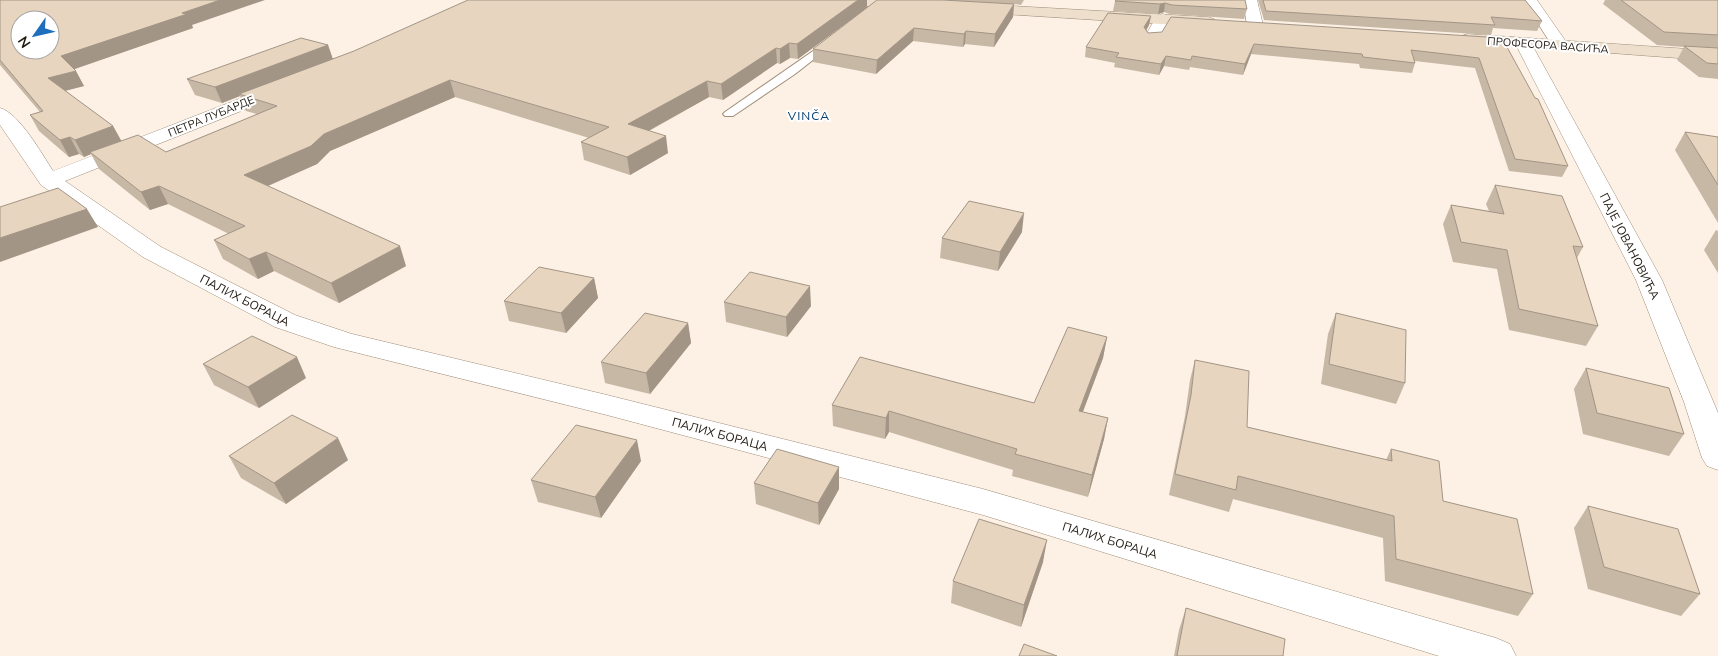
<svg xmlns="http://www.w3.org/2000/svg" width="1718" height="656" viewBox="0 0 1718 656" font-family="Mulish,sans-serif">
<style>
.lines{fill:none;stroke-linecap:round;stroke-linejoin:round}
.lane-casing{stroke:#9f8e7a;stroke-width:2}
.street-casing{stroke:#9f8e7a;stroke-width:1}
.secondary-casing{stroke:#9f8e7a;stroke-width:1}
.lane{fill:#fff;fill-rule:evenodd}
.street{fill:#fff;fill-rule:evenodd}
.secondary{fill:#eddfcc;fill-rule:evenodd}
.wall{fill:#c7b7a5}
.shaded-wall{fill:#a29586}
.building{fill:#e7d5c0;stroke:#a29586;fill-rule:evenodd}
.labels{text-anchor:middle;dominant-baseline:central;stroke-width:4;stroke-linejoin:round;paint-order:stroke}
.far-street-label{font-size:11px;fill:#211a13;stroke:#fff}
.far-quarter-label{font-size:12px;letter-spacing:1px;fill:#063c6d;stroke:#fff}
.street-label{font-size:12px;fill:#211a13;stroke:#fff}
</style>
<rect width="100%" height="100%" fill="#fcf1e4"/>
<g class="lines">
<defs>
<polygon id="lane" points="829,40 832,41 832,45 795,74 733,116 725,116 723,114 725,112"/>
<g id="street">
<polygon points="1243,0 1257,0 1263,25 1261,28 1249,28 1247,25"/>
<polygon points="1523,0 1537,0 1569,46 1567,50 1555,50"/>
<polygon points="1163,14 1169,16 1171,19 1158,41 1146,41 1144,38 1157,16"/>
<polygon points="1523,38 1529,39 1531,43 1662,280 1718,413 1718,470 1707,466 1702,458 1684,402 1636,280 1515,43 1517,39"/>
<path d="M278,84L284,86L287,90L284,94L65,181L161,247L295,315L352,334L607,395L983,489L1496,638L1510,644L1516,656H1439L983,515L607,415L334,347L275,327L143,257L41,185L0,125V108C19,113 42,154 53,171Z"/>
</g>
<g id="secondary">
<polygon points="832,0 904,0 916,2 919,5 916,8 911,10 839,4 834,3"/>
<polygon points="976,4 1208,17 1214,19 1216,22 1214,25 1208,27 971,12 968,9 971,6"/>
<polygon points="1468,34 1718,51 1718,61 1462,42 1460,39 1462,36"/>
</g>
</defs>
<use href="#lane" class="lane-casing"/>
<use href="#street" class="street-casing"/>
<use href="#secondary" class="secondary-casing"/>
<use href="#lane" class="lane"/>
<use href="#street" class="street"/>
<use href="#secondary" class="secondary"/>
</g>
<g class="wall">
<polygon points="0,0 192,25 193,28 74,69 84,86 65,91 113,126 121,141 166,152 257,114 246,111 240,96 222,103 195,95 187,79 328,45 333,59 867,0 798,59 790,58 780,64 777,63 723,100 709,97 649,131 668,153 630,175 584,160 581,142 589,138 455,97 330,151 317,164 268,186 406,266 339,303 274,271 258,279 223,259 214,240 229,234 168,204 150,210 99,169 91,154 84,157 79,154 69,157 39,131 30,115 40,112 0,65"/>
<polygon points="944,0 1024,0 1021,5 1014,4 1013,17 994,47 965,44 963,47 913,41 876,74 813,62 813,49"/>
<polygon points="1245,0 1247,9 1244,19 1170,14 1164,12 1158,14 1113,11 1115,1"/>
<polygon points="1258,0 1525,0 1542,21 1537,31 1493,28 1491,35 1264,20"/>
<polygon points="1605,0 1718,0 1718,79 1699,77 1677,60 1684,47 1657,45 1603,4"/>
<polygon points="1151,16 1149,25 1146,31 1148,33 1502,38 1568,166 1562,177 1509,171 1475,68 1415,61 1415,63 1412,73 1360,68 1359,64 1251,54 1243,75 1190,67 1189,70 1164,66 1159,75 1114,67 1115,63 1085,57 1086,47"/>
<polygon points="1685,132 1718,137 1718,223 1675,150"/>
<polygon points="1495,185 1583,247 1577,258 1598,326 1586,346 1509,330 1497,269 1453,262 1443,224 1451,205 1489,211 1486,204"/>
<polygon points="1716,230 1718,231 1718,273 1704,250"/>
<polygon points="1022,232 998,271 940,258 942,238"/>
<polygon points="594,278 598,298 566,333 509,321 504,301"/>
<polygon points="724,302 811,306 787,337 726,322"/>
<polygon points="1336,313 1405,383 1396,404 1321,384 1328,334"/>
<polygon points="688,323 691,343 650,394 605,383 601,362"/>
<polygon points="1107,337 1103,358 1083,412 1108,418 1104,439 1088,497 1012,476 1013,470 889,432 885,439 833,426 832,405 1034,403"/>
<polygon points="1195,360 1247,427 1386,460 1391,449 1443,501 1533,594 1518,616 1385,581 1383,538 1233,499 1229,512 1169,495 1185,416 1190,380"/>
<polygon points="203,364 306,378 259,408 214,385"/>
<polygon points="1586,368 1684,434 1669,456 1583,434 1574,389"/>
<polygon points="229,456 348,460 286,504 241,478"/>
<polygon points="641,461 601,518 538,502 531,480"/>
<polygon points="754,483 839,489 819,525 756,504"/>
<polygon points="1588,506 1700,594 1681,616 1588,589 1574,528"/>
<polygon points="1043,562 1021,627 951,603 953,581"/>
<polygon points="1186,608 1283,656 1174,656 1179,630"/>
</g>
<g class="shaded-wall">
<polygon points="220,0 265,0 192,25 193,28 69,71 61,56 182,13"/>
<polygon points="858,0 867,0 867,8 798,59 797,44"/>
<polygon points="1165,3 1164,12 1158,14 1160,4"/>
<polygon points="1014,4 1013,17 994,47 995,34"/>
<polygon points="1151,16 1149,25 1142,37 1144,27"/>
<polygon points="914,28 913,41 876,74 877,60"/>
<polygon points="966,31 965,44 963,47 964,34"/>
<polygon points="789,43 790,58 780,64 780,49"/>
<polygon points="1254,44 1251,54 1243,75 1245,64"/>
<polygon points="328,45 333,60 239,94 240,96 222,103 215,87"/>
<polygon points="776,48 777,63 723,100 721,84"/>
<polygon points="1166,56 1164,66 1159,75 1161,64"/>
<polygon points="76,71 84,86 56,93 48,78"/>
<polygon points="450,80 455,97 330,151 317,164 252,193 244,175 324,134"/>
<polygon points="707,81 709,97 630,141 628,124"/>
<polygon points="113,126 122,142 90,152 91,154 84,157 75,140"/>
<polygon points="666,136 668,153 630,175 627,157"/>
<polygon points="70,137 79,154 69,157 60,140"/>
<polygon points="159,186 168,204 150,210 141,192"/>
<polygon points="87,209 98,227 0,262 0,238"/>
<polygon points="1024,213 1022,232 998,271 1000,252"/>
<polygon points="400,246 406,266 339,303 331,283"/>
<polygon points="266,252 274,271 258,279 249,259"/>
<polygon points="594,278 598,298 566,333 561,313"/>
<polygon points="810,286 811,306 787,337 786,317"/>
<polygon points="688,323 691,343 650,394 646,373"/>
<polygon points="1107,337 1103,358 1075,432 1079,411"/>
<polygon points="297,357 306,378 259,408 248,387"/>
<polygon points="889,411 889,432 885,439 886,418"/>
<polygon points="1108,418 1104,439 1088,497 1092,475"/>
<polygon points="338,438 348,460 286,504 274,483"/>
<polygon points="637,440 641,461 601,518 595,497"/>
<polygon points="839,467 839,489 819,525 818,503"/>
<polygon points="1047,540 1043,562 1021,627 1024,605"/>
</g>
<g class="building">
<path d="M0,0H220L182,13L187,14L61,56L76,71L48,78L113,126L75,140L70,137L60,140L30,115L43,111L0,60ZM20,20H50V50H20Z"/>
<polygon points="468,0 858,0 797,44 789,43 780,49 776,48 721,84 707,81 628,124 666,136 627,157 581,142 609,127 450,80 324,134 311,146 244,175 400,246 331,283 266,252 249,259 214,240 245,226 159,186 141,192 90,152 138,135 166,152 277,106 239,94 354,51"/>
<polygon points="877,0 943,0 1014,4 995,34 966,31 964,34 914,28 877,60 813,49"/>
<polygon points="1116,0 1245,0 1247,9 1172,5 1165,3 1160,4 1115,1"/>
<polygon points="1263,0 1525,0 1542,21 1491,17 1495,25 1266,11"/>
<polygon points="1621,0 1718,0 1718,35 1664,32"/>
<polygon points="1108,13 1151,16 1144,27 1148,33 1162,32 1171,17 1502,38 1535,98 1538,99 1568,166 1515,159 1479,58 1411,50 1415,63 1363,57 1362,54 1254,44 1245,64 1192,56 1191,60 1166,56 1161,64 1116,57 1119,53 1086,47"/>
<polygon points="301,38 328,45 215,87 187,79"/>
<polygon points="1684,46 1718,48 1718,64 1707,63"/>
<polygon points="1685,132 1718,137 1718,185"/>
<polygon points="1495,185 1562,196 1583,247 1573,246 1598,326 1519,309 1507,250 1461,242 1451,205 1504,214"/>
<polygon points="58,188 87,209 0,238 0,207"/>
<polygon points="969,201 1024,213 1000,252 942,238"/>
<polygon points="539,267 594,278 561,313 504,301"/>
<polygon points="750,272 810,286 786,317 724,302"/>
<polygon points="645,313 688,323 646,373 601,362"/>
<polygon points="1336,313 1406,330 1405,383 1329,364"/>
<polygon points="1068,327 1107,337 1079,411 1108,418 1092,475 1015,454 1017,449 889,411 886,418 832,405 860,357 1034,403"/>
<polygon points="252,336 297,357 248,387 203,364"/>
<polygon points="1195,360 1249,371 1247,427 1392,461 1391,449 1439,461 1443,501 1517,519 1533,594 1396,559 1394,516 1238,476 1236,490 1175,474 1191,395"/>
<polygon points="1586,368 1669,388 1684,434 1597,413"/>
<polygon points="292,415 338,438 274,483 229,456"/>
<polygon points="576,425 637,440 595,497 531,480"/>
<polygon points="777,449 839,467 818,503 754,483"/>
<polygon points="1588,506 1678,529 1700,594 1604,567"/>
<polygon points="979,519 1047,540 1024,605 953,581"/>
<polygon points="1186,608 1285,639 1283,656 1177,656"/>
<polygon points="1024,644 1057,656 1019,656"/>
</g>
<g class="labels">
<g class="far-street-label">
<text transform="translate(1548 45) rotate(4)">ПРОФЕСОРА ВАСИЋА</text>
<text transform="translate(211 116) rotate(-22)">ПЕТРА ЛУБАРДЕ</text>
</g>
<g class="far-quarter-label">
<text x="809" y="115">VINČA</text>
</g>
<g class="street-label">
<text transform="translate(1630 246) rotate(63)">ПАЈЕ ЈОВАНОВИЋА</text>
<text transform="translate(245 300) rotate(27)">ПАЛИХ БОРАЦА</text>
<text transform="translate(720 434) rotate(15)">ПАЛИХ БОРАЦА</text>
<text transform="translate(1110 540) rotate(17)">ПАЛИХ БОРАЦА</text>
</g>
</g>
<g transform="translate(35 35) rotate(236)"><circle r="24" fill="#ffffff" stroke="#a6a3a1"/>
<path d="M0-4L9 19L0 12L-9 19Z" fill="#1d6ebd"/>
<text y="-8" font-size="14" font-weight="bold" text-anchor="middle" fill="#211a13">N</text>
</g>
</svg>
